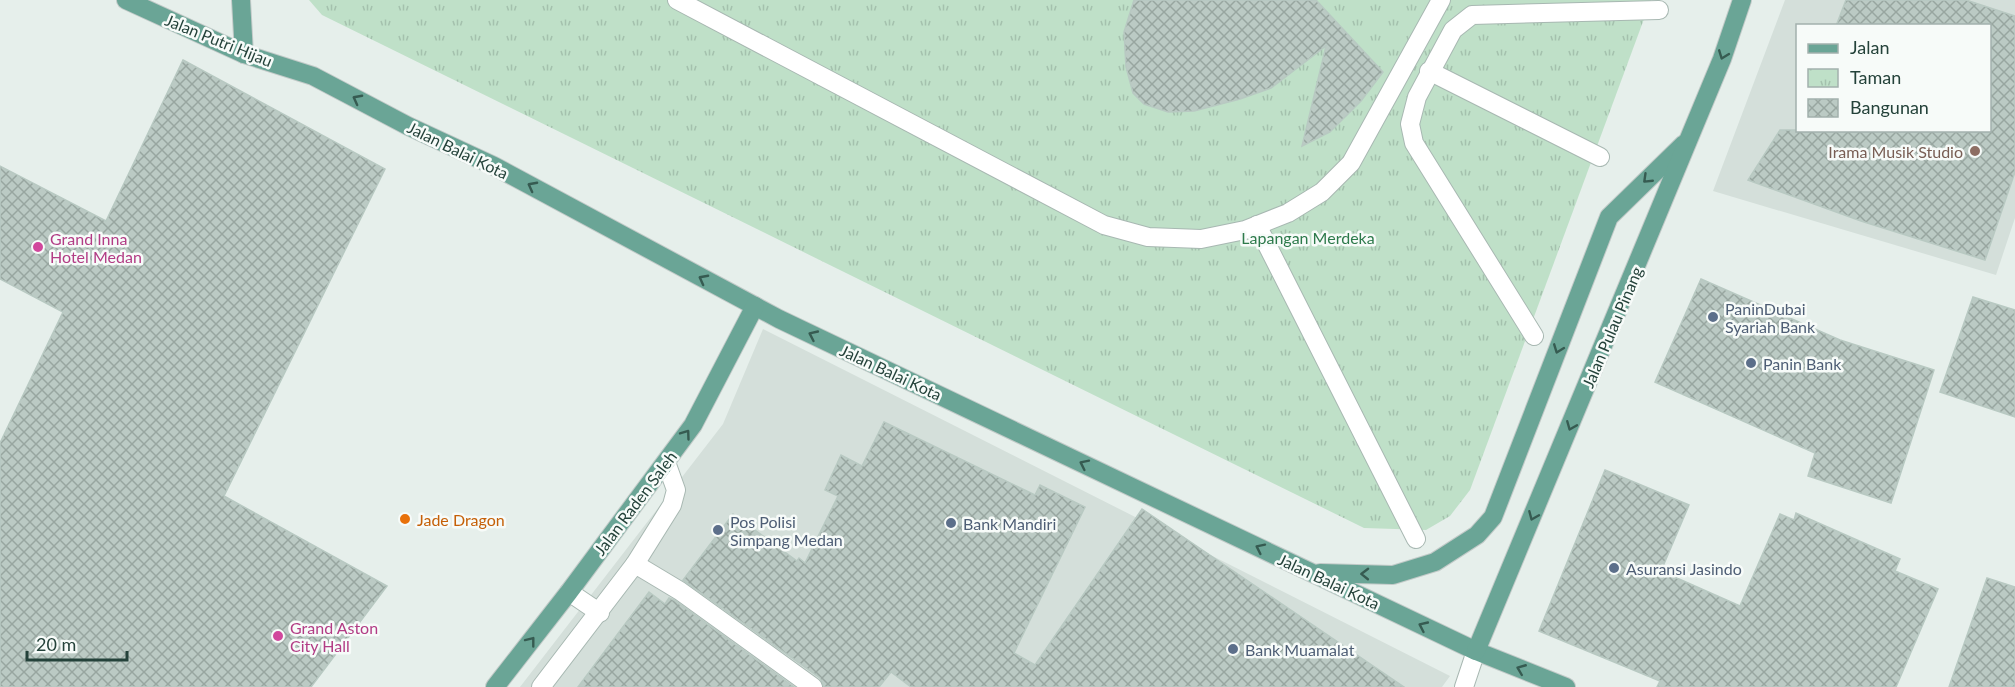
<svg xmlns="http://www.w3.org/2000/svg" width="2015" height="687" viewBox="0 0 2015 687" font-family="Lato,sans-serif">
<style>
.built{fill:#d4dfda;fill-rule:evenodd}
.park{fill:url(#park-tufts)}
.building{fill:url(#building-cross-hatch);stroke:#b8c9c2;stroke-width:1.5}
.lines{fill:none;stroke-linecap:round;stroke-linejoin:round}
.pedestrian-casing{stroke:#a8b8b2;stroke-width:20}
.minor-casing{stroke:#a8b8b2;stroke-width:20}
.primary-casing{stroke:#c2cac8;stroke-width:20}
.pedestrian{stroke:#fff;stroke-width:18}
.minor{stroke:#fff;stroke-width:18}
.primary{stroke:#6aa596;stroke-width:18}
.oneway{stroke:#365b51}
.education-dot{fill:#8d6e63;stroke:#f7fbf9;stroke-width:2}
.hotel-dot{fill:#d1479c;stroke:#f7fbf9;stroke-width:2}
.service-dot{fill:#5c6f8a;stroke:#f7fbf9;stroke-width:2}
.food-dot{fill:#e8710a;stroke:#f7fbf9;stroke-width:2}
.labels{text-anchor:middle;dominant-baseline:central;stroke-width:5;stroke-linejoin:round;paint-order:stroke}
.street-label{font-size:16px;fill:#24423a;stroke:#f7fbf9}
.education-label{font-size:16px;fill:#785e54;stroke:#f7fbf9;text-anchor:end}
.park-label{font-size:16px;fill:#2d7a4b;stroke:#f7fbf9}
.hotel-label{font-size:16px;fill:#b23c85;stroke:#f7fbf9;text-anchor:start}
.service-label{font-size:16px;fill:#4e5e75;stroke:#f7fbf9;text-anchor:start}
.food-label{font-size:16px;fill:#c56008;stroke:#f7fbf9;text-anchor:start}
</style>
<defs>
<pattern id="park-tufts" width="24" height="20" patternUnits="userSpaceOnUse" patternTransform="scale(1.5)"><rect width="24" height="20" fill="#bfe0c8"/><path d="M3 7l-1-3M5 7V3M7 7l1-3M15 17l-1-3M17 17v-4M19 17l1-3" fill="none" stroke="#a4c1ad"/></pattern>
<pattern id="building-cross-hatch" width="8" height="8" patternUnits="userSpaceOnUse" patternTransform="scale(1.5)"><rect width="8" height="8" fill="#bbcac4"/><path d="M0 0l8 8M0 8l8-8" fill="none" stroke="#98a6a0"/></pattern>
</defs>
<rect width="100%" height="100%" fill="#e6efeb"/>
<g class="built">
<path d="M1785,0H2015V218L1996,275L1713,191ZM1798,26H1990V130H1798Z"/>
<polygon points="763,329 1450,676 1442,687 520,687 723,424"/>
</g>
<polygon class="park" points="309,0 1651,0 1470,490 1450,516 1426,530 1364,528 322,15"/>
<g class="building">
<polygon points="1134,0 1316,0 1383,72 1361,101 1330,132 1302,146 1326,46 1271,88 1240,99 1194,111 1168,112 1144,104 1133,93 1126,67 1124,32"/>
<polygon points="1846,0 1966,0 2015,16 2015,172 1985,260 1861,221 1748,180 1780,130 1989,130 1989,26 1836,26"/>
<polygon points="183,60 385,169 224,496 387,586 311,687 0,687 0,443 63,312 0,279 0,166 106,221"/>
<polygon points="1701,279 1840,340 1934,370 1891,503 1808,476 1815,453 1655,382"/>
<polygon points="1973,297 2015,310 2015,417 1940,392"/>
<polygon points="884,422 1035,495 1040,485 1085,507 1014,653 1035,665 1142,509 1404,687 911,687 891,672 879,687 824,687 820,678 683,580 733,514 797,561 799,558 805,563 838,496 825,490 841,455 862,466"/>
<polygon points="1605,470 1689,505 1661,571 1740,606 1780,514 1794,520 1796,513 1900,559 1895,571 1938,589 1896,687 1657,687 1660,681 1539,631"/>
<polygon points="1987,578 2015,587 2015,687 1949,687"/>
<polygon points="649,592 665,604 669,598 674,600 794,687 578,687"/>
</g>
<g class="lines">
<defs>
<g id="pedestrian">
<polyline points="677,0 1104,225 1148,237 1201,239 1245,230 1288,213 1322,192 1351,163 1441,0"/>
<polyline points="1429,71 1600,157"/>
<polyline points="1257,225 1416,539"/>
<polyline points="1534,336 1414,143 1410,124 1417,97 1453,30 1472,15 1659,10"/>
</g>
<g id="minor">
<polyline points="635,564 672,505 676,490 666,462"/>
<polyline points="569,592 600,613"/>
<polyline points="541,687 635,564 680,591 813,687"/>
<polyline points="1464,687 1476,651"/>
</g>
<g id="primary">
<polyline points="126,0 244,54 313,76 408,126 494,166 779,319 1476,651 1566,687"/>
<polyline points="241,0 244,54"/>
<polyline points="1320,573 1393,575 1435,562 1477,535 1493,517 1609,217 1684,144"/>
<polyline points="1476,651 1722,59 1742,0"/>
<polyline points="495,687 569,592 693,425 755,306"/>
</g>
</defs>
<use href="#pedestrian" class="pedestrian-casing"/>
<use href="#minor" class="minor-casing"/>
<use href="#primary" class="primary-casing"/>
<use href="#pedestrian" class="pedestrian"/>
<use href="#minor" class="minor"/>
<use href="#primary" class="primary"/>
</g>
<defs><path id="oneway-chevron" d="M-2-3.5L2.5 0L-2 3.5" fill="none" stroke-width="1.6" stroke-linecap="round" stroke-linejoin="round" transform="scale(1.5)"/></defs>
<g class="oneway">
<use href="#oneway-chevron" transform="translate(1723 55) rotate(111)"/>
<use href="#oneway-chevron" transform="translate(357 99) rotate(-152)"/>
<use href="#oneway-chevron" transform="translate(1647 179) rotate(136)"/>
<use href="#oneway-chevron" transform="translate(532 186) rotate(-152)"/>
<use href="#oneway-chevron" transform="translate(703 279) rotate(-152)"/>
<use href="#oneway-chevron" transform="translate(813 335) rotate(-155)"/>
<use href="#oneway-chevron" transform="translate(1558 349) rotate(111)"/>
<use href="#oneway-chevron" transform="translate(1571 426) rotate(112)"/>
<use href="#oneway-chevron" transform="translate(686 434) rotate(-54)"/>
<use href="#oneway-chevron" transform="translate(1084 464) rotate(-154)"/>
<use href="#oneway-chevron" transform="translate(1533 516) rotate(113)"/>
<use href="#oneway-chevron" transform="translate(1260 548) rotate(-154)"/>
<use href="#oneway-chevron" transform="translate(1365 574) rotate(-179)"/>
<use href="#oneway-chevron" transform="translate(1423 626) rotate(-155)"/>
<use href="#oneway-chevron" transform="translate(531 641) rotate(-52)"/>
<use href="#oneway-chevron" transform="translate(1521 669) rotate(-158)"/>
</g>
<circle class="education-dot" cx="1975" cy="151" r="6"/>
<g class="hotel-dot">
<circle cx="38" cy="247" r="6"/>
<circle cx="278" cy="636" r="6"/>
</g>
<g class="service-dot">
<circle cx="1713" cy="317" r="6"/>
<circle cx="1751" cy="363" r="6"/>
<circle cx="951" cy="523" r="6"/>
<circle cx="718" cy="530" r="6"/>
<circle cx="1614" cy="568" r="6"/>
<circle cx="1233" cy="649" r="6"/>
</g>
<circle class="food-dot" cx="405" cy="519" r="6"/>
<g class="labels">
<g class="street-label">
<text transform="translate(219 40) rotate(22)">Jalan Putri Hijau</text>
<text transform="translate(458 150) rotate(26)">Jalan Balai Kota</text>
<text transform="translate(1612 327) rotate(-67)">Jalan Pulau Pinang</text>
<text transform="translate(891 372) rotate(25)">Jalan Balai Kota</text>
<text transform="translate(635 503) rotate(-53)">Jalan Raden Saleh</text>
<text transform="translate(1329 581) rotate(25)">Jalan Balai Kota</text>
</g>
<g class="education-label">
<text x="1963" y="151">Irama Musik Studio</text>
</g>
<g class="park-label">
<text x="1308" y="237">Lapangan Merdeka</text>
</g>
<g class="hotel-label">
<text x="50" y="238">Grand Inna<tspan x="50" dy="18">Hotel Medan</tspan></text>
<text x="290" y="627">Grand Aston<tspan x="290" dy="18">City Hall</tspan></text>
</g>
<g class="service-label">
<text x="1725" y="308">PaninDubai<tspan x="1725" dy="18">Syariah Bank</tspan></text>
<text x="1763" y="363">Panin Bank</text>
<text x="730" y="521">Pos Polisi<tspan x="730" dy="18">Simpang Medan</tspan></text>
<text x="963" y="523">Bank Mandiri</text>
<text x="1626" y="568">Asuransi Jasindo</text>
<text x="1245" y="649">Bank Muamalat</text>
</g>
<g class="food-label">
<text x="417" y="519">Jade Dragon</text>
</g>
</g>
<rect x="1796" y="24" width="195" height="108" fill="#f7fbf9" stroke="#a3b1ad" stroke-width="1.5"/>
<rect x="1808" y="44" width="30" height="9" fill="#6aa596" stroke="#a3b1ad" stroke-width="1.5"/>
<text x="1850" y="54" font-size="18" fill="#24423a">Jalan</text>
<rect x="1808" y="69" width="30" height="18" fill="url(#park-tufts)" stroke="#a3b1ad" stroke-width="1.5"/>
<text x="1850" y="84" font-size="18" fill="#24423a">Taman</text>
<rect x="1808" y="99" width="30" height="18" fill="url(#building-cross-hatch)" stroke="#a3b1ad" stroke-width="1.5"/>
<text x="1850" y="114" font-size="18" fill="#24423a">Bangunan</text>
<path d="M27 651v9h100v-9" fill="none" stroke="#24423a" stroke-width="3"/>
<text x="36" y="651" font-size="18" fill="#24423a" stroke="#f7fbf9" stroke-width="4.5" paint-order="stroke">20 m</text>
</svg>
